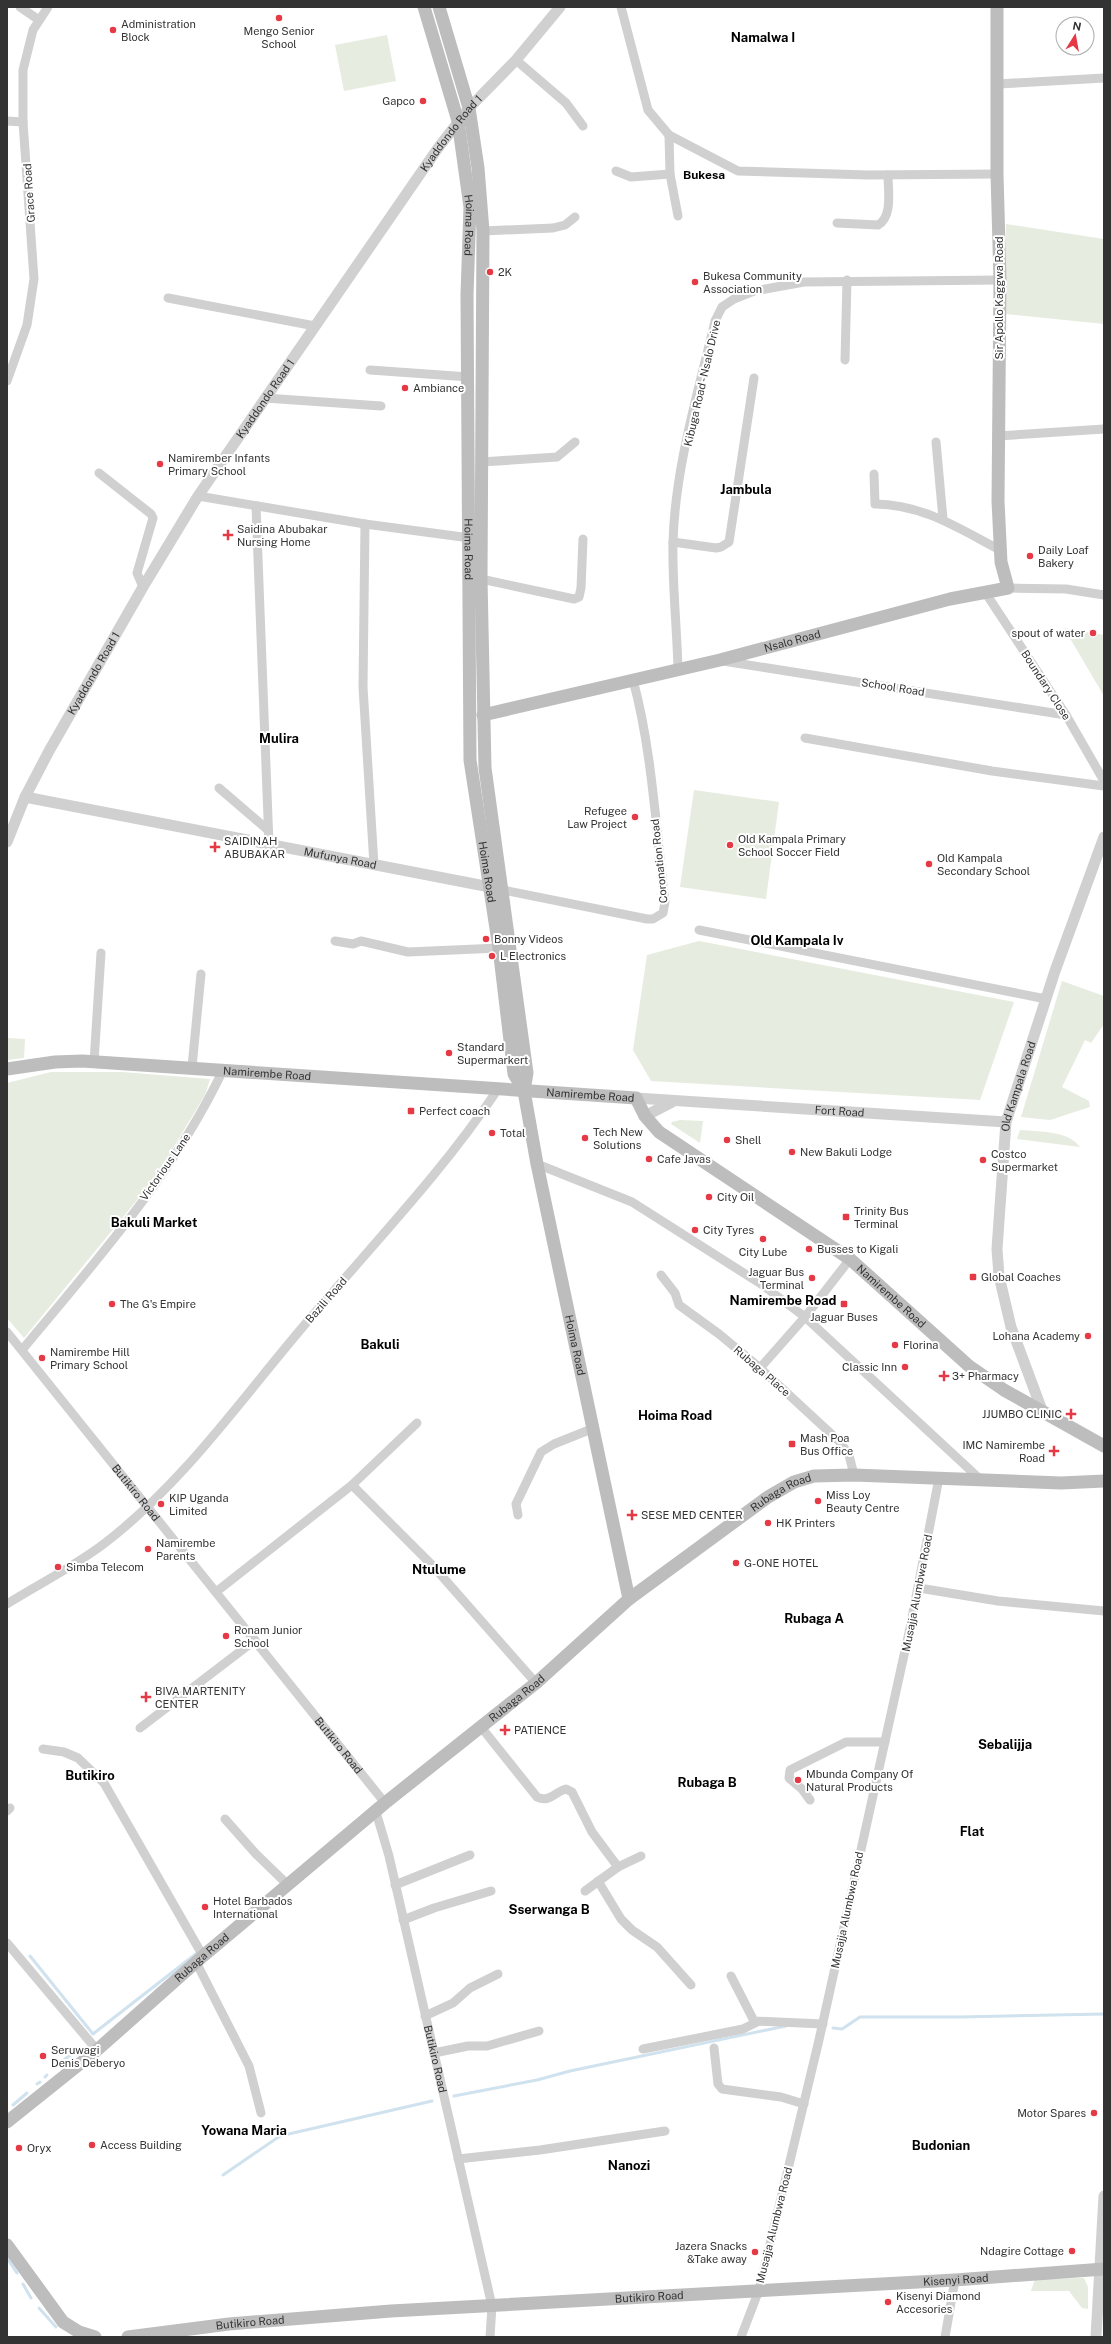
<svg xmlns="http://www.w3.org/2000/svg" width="1111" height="2344" viewBox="0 0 1111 2344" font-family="'Public Sans',sans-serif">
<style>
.green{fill:#e6ecdf}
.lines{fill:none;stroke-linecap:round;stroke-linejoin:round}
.stream{stroke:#cfe2ee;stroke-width:3}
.minor{stroke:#d0d0d0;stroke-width:9}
.tertiary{stroke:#d0d0d0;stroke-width:11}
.secondary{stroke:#bdbdbd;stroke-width:13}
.poi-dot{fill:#e63946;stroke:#fff;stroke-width:1.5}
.labels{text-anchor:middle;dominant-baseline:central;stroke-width:4;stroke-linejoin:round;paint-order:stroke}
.poi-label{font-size:11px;fill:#333;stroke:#fff;text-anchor:start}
.street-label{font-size:11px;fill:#333;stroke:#fff}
.neighbourhood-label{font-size:12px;font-weight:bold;fill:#000;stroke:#fff}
.quarter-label{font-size:13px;font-weight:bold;fill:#000;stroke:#fff}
</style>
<rect width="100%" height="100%" fill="#fff"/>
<g class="green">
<polygon points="387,35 396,81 344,91 335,45"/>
<polygon points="1006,224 1104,239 1104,324 1005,314"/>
<polygon points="1064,628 1104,635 1104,696"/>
<polygon points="694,790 779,802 766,899 680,887"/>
<polygon points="699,941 1014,1002 980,1100 651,1081 633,1050 647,955"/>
<polygon points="1062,981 1104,996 1104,1024 1091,1043 1085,1040 1062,1087 1089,1101 1090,1107 1050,1120 1021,1117"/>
<polygon points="7,1038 25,1039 24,1058 7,1060"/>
<polygon points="51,1072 122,1072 210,1079 205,1095 155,1178 24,1338 7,1318 7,1083"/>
<polygon points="680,1120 703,1121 700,1143 671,1124 672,1122"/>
<path d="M1020,1130C1039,1132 1068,1130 1080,1147L1017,1139Z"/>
<polygon points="1084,2278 1088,2287 1088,2309 1082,2308 1069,2291 1031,2291 1035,2279"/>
</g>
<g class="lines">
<g class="stream">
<polyline points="30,1956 93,2034 197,1953"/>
<polyline points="833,2028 842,2029 860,2017 960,2017 1104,2014"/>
<polyline points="64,2060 74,2052"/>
<polyline points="56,2067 58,2065"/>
<polyline points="45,2077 47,2075"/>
<polyline points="37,2084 40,2082"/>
<polyline points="454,2096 537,2080 570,2071 786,2026"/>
<polyline points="13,2105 27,2093"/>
<polyline points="223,2175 280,2136 432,2101"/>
<polyline points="7,2258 17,2273"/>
<polyline points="23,2284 31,2298"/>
<polyline points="39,2308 56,2327"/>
</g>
<g class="minor">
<polyline points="20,7 39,20"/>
<polyline points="621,7 648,110 669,135 738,171 868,175 997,174"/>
<polyline points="516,60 566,103 583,126"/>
<polyline points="998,84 1104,78"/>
<polyline points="7,121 23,122"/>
<polyline points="669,135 670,174 678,216"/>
<polyline points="616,171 631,177 670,174"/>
<path d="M837,223L878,225C893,217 888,190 888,175"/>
<polyline points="483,231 553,228 565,225 575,217"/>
<polyline points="168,298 315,326"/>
<polyline points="845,360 847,280"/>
<polyline points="370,370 469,377"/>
<polyline points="7,381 27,325 34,279 23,122 23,70 33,30 48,7"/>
<polyline points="265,398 381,406"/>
<polyline points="998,436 1104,429"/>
<polyline points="936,442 943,519"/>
<polyline points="482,462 557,457 575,442"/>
<polyline points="99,473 151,514 153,518 137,573 143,587"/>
<path d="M874,474L875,504C922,504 960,529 1000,550"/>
<polyline points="198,496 365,524 470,538"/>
<polyline points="256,506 269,844"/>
<polyline points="365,524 363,687 374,865"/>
<polyline points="673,542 716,548 721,547 729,542 754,378"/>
<polyline points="481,579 574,599 579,597 581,588 583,539"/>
<polyline points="1008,588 1066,589 1104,595"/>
<polyline points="985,592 1066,715 1104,781"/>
<polyline points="723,661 1066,715"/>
<path d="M678,670C677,627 672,584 673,542C675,468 698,393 715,321L722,307L734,299L754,291L804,282L1000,280"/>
<polyline points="805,738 992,771 1104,786"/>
<polyline points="219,788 268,830"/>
<path d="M498,889L647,919H653L663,913L665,902C656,831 652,749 633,680"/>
<polyline points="699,930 1046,999"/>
<polyline points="335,941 353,944 361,941 408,952 499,948"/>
<polyline points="94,1062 101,953"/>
<polyline points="192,1067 201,974"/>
<polyline points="537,1164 632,1202 761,1284 805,1317 981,1480"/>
<polyline points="661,1275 675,1293 679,1305 719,1334 760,1368 840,1442 849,1455 854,1475"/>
<path id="s1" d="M7,1332L385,1803"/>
<path d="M22,1350C95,1262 174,1174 223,1070"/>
<polyline points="760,1368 805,1317 850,1259"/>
<polyline points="352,1485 433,1566 536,1683"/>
<polyline points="518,1515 516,1504 541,1452 554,1444 594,1428"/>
<polyline points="919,1588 998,1601 1104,1611"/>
<polyline points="216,1592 352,1485 417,1423"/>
<path d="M7,1604C39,1584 75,1566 105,1543C187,1480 246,1392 313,1315C376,1241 444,1170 498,1089"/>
<path d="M481,1727L537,1797C549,1803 555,1792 566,1789L572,1792L592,1832L618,1867"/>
<polyline points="140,1728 255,1640"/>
<polyline points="43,1749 64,1752 78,1758 104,1783 203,1956"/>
<polyline points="810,1800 802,1789 789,1778 790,1770 846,1742 885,1742"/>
<polyline points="7,1811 10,1808"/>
<path id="s2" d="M376,1812L389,1856L492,2306L490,2337"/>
<polyline points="225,1819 256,1854 288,1885"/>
<polyline points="598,1881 621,1919 632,1930 657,1947 691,1985"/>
<polyline points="395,1885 470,1855"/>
<polyline points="585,1891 618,1867 641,1856"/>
<polyline points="403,1920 434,1908 491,1891"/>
<polyline points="7,1943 97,2050"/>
<polyline points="196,1962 249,2066 261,2113"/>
<polyline points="731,1976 754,2021 823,2024"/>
<polyline points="425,2016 453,2003 470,1988 498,1974"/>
<polyline points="714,2048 718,2084 722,2089 781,2097 804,2104"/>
<polyline points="643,2049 743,2029 757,2022"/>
<polyline points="434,2053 468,2046 487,2046 539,2031"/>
<polyline points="458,2159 540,2150 665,2131"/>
<polyline points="741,2337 759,2290 819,2040 910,1628 939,1478"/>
<polyline points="945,2337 955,2280"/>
</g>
<g class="tertiary">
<path id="s3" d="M25,797L490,887"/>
<path id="s4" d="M7,842L25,797L49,751L143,587L198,496L438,148L469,108L516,60L560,7"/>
<path id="s5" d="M636,1098L1006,1122"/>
<polyline points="645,1116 672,1102"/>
<path id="s6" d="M1043,1413L1011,1327L999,1276L997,1249L1006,1122L1055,971L1104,837"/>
<polyline points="1096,2337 1104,2196"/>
</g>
<g class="secondary">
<path id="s7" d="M424,7L458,121L470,207L467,295L470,760L499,948L514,1074L524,1091L537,1164L629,1599"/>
<polyline points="439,7 469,108 478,168 483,231 481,579 485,768 527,1073 524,1091"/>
<path id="s8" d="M483,715L720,660L950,599L1008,588L1001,562L998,501L1000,280L997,174V7"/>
<path id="s9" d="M7,1069L55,1062L82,1061L636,1098L645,1116L659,1132L850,1259L969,1366L1004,1390L1104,1446"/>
<path id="s10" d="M7,2122L97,2050L203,1956L385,1803L536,1683L629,1599L768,1497L794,1482L814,1476L854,1475L1061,1483L1104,1481"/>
<polyline points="7,2245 63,2322 79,2332 95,2337"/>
<path id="s11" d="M128,2337L229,2324L391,2311L955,2280L1104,2269"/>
</g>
</g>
<g class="poi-dot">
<circle cx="279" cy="18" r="4"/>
<circle cx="113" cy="30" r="4"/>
<circle cx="423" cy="101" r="4"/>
<circle cx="490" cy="272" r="4"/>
<circle cx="695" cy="282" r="4"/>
<circle cx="405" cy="388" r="4"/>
<circle cx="160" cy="464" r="4"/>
<path d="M226 529h4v4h4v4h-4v4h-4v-4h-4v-4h4z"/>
<circle cx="1030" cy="556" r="4"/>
<circle cx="1093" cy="633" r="4"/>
<circle cx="635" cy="817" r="4"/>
<circle cx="730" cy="845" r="4"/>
<path d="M213 841h4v4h4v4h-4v4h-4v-4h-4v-4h4z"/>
<circle cx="929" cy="864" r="4"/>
<circle cx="486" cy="939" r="4"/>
<circle cx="492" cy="956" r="4"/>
<circle cx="449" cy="1053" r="4"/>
<rect x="407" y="1107" width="8" height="8" rx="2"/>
<circle cx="492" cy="1133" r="4"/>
<circle cx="585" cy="1138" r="4"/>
<circle cx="727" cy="1140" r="4"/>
<circle cx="792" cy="1152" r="4"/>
<circle cx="649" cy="1159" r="4"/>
<circle cx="983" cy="1160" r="4"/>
<circle cx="709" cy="1197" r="4"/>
<rect x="842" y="1213" width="8" height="8" rx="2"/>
<circle cx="695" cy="1230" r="4"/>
<circle cx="763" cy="1239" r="4"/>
<circle cx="809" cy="1249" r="4"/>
<rect x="969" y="1273" width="8" height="8" rx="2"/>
<circle cx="812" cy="1278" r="4"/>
<circle cx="112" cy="1304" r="4"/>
<rect x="840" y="1300" width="8" height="8" rx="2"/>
<circle cx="1088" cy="1336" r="4"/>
<circle cx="895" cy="1345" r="4"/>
<circle cx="42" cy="1358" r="4"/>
<circle cx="905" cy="1367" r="4"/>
<path d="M942 1370h4v4h4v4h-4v4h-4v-4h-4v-4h4z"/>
<path d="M1069 1408h4v4h4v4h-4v4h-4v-4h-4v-4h4z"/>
<rect x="788" y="1440" width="8" height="8" rx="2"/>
<path d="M1052 1445h4v4h4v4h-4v4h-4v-4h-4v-4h4z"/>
<circle cx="818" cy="1501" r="4"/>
<circle cx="161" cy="1504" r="4"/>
<path d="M630 1509h4v4h4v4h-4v4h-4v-4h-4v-4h4z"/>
<circle cx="768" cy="1523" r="4"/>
<circle cx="148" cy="1549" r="4"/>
<circle cx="736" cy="1563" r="4"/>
<circle cx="58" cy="1567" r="4"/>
<circle cx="226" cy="1636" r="4"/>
<path d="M144 1691h4v4h4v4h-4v4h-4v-4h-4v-4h4z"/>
<path d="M503 1724h4v4h4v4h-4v4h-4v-4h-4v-4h4z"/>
<circle cx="798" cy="1780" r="4"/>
<circle cx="205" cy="1907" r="4"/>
<circle cx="43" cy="2056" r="4"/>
<circle cx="1094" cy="2113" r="4"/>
<circle cx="92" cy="2145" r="4"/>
<circle cx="19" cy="2148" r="4"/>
<circle cx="1072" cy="2251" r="4"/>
<circle cx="755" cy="2252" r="4"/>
<circle cx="888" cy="2302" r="4"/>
</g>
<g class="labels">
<g class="poi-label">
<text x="121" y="24">Administration<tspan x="121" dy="13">Block</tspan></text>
<text x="279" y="31" text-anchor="middle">Mengo Senior<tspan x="279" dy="13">School</tspan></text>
<text x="415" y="101" text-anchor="end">Gapco</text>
<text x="498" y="272">2K</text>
<text x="703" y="276">Bukesa Community<tspan x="703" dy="13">Association</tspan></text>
<text x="413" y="388">Ambiance</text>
<text x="168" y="458">Namirember Infants<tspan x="168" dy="13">Primary School</tspan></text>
<text x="237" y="529">Saidina Abubakar<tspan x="237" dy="13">Nursing Home</tspan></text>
<text x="1038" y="550">Daily Loaf<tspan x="1038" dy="13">Bakery</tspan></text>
<text x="1085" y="633" text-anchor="end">spout of water</text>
<text x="627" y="811" text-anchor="end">Refugee<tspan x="627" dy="13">Law Project</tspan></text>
<text x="738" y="839">Old Kampala Primary<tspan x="738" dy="13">School Soccer Field</tspan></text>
<text x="224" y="841">SAIDINAH<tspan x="224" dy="13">ABUBAKAR</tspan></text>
<text x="937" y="858">Old Kampala<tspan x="937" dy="13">Secondary School</tspan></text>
<text x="494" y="939">Bonny Videos</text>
<text x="500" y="956">L Electronics</text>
<text x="457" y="1047">Standard<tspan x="457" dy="13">Supermarkert</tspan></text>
<text x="419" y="1111">Perfect coach</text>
<text x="593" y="1132">Tech New<tspan x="593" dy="13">Solutions</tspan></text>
<text x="500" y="1133">Total</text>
<text x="735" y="1140">Shell</text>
<text x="800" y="1152">New Bakuli Lodge</text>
<text x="991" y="1154">Costco<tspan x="991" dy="13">Supermarket</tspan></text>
<text x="657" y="1159">Cafe Javas</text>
<text x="717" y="1197">City Oil</text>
<text x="854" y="1211">Trinity Bus<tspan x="854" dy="13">Terminal</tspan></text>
<text x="703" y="1230">City Tyres</text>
<text x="817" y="1249">Busses to Kigali</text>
<text x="763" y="1252" text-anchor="middle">City Lube</text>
<text x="804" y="1272" text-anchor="end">Jaguar Bus<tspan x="804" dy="13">Terminal</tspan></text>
<text x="981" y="1277">Global Coaches</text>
<text x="120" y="1304">The G's Empire</text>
<text x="844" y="1317" text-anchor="middle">Jaguar Buses</text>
<text x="1080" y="1336" text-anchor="end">Lohana Academy</text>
<text x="903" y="1345">Florina</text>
<text x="50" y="1352">Namirembe Hill<tspan x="50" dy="13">Primary School</tspan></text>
<text x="897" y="1367" text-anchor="end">Classic Inn</text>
<text x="952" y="1376">3+ Pharmacy</text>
<text x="1062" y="1414" text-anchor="end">JJUMBO CLINIC</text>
<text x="800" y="1438">Mash Poa<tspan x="800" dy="13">Bus Office</tspan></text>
<text x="1045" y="1445" text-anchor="end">IMC Namirembe<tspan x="1045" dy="13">Road</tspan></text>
<text x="826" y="1495">Miss Loy<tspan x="826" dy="13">Beauty Centre</tspan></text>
<text x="169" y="1498">KIP Uganda<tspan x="169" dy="13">Limited</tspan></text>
<text x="641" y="1515">SESE MED CENTER</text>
<text x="776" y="1523">HK Printers</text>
<text x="156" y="1543">Namirembe<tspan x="156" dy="13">Parents</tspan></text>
<text x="744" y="1563">G-ONE HOTEL</text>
<text x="66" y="1567">Simba Telecom</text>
<text x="234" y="1630">Ronam Junior<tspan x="234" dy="13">School</tspan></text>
<text x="155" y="1691">BIVA MARTENITY<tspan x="155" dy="13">CENTER</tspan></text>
<text x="514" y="1730">PATIENCE</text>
<text x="806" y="1774">Mbunda Company Of<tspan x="806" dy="13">Natural Products</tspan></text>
<text x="213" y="1901">Hotel Barbados<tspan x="213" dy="13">International</tspan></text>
<text x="51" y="2050">Seruwagi<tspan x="51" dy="13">Denis Deberyo</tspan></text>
<text x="1086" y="2113" text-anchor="end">Motor Spares</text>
<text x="100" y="2145">Access Building</text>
<text x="27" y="2148">Oryx</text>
<text x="747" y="2246" text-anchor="end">Jazera Snacks<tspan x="747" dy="13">&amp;Take away</tspan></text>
<text x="1064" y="2251" text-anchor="end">Ndagire Cottage</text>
<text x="896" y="2296">Kisenyi Diamond<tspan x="896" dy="13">Accesories</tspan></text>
</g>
<g class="street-label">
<text stroke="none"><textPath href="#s4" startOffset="838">Kyaddondo Road 1</textPath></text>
<text transform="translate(29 193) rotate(-94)">Grace Road</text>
<text stroke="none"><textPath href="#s7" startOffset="224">Hoima Road</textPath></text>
<text transform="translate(999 298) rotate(-90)">Sir Apollo Kaggwa Road</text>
<text transform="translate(702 383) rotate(-77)">Kibuga Road - Nsalo Drive</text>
<text stroke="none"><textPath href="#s4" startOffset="514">Kyaddondo Road 1</textPath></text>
<text stroke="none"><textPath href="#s7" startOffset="548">Hoima Road</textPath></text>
<text stroke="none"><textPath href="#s8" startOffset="318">Nsalo Road</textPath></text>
<text stroke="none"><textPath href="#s4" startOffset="190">Kyaddondo Road 1</textPath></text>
<text transform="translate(1046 685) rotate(57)">Boundary Close</text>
<text transform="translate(893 687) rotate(9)">School Road</text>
<text stroke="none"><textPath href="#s3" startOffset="321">Mufunya Road</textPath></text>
<text transform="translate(659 861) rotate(-96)">Coronation Road</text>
<text stroke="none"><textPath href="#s7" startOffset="872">Hoima Road</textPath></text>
<text stroke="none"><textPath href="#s9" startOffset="261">Namirembe Road</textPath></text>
<text stroke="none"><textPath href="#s6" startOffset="336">Old Kampala Road</textPath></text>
<text stroke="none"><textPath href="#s9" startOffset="585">Namirembe Road</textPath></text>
<text stroke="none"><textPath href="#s5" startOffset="204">Fort Road</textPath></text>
<text transform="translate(165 1167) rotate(-55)">Victorious Lane</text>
<text stroke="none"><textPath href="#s9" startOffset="957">Namirembe Road</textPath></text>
<text transform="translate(326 1300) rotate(-49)">Bazili Road</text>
<text stroke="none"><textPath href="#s7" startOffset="1355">Hoima Road</textPath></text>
<text transform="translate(762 1371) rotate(41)">Rubaga Place</text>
<text stroke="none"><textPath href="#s1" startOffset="206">Butikiro Road</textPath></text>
<text stroke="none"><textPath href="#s10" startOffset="999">Rubaga Road</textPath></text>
<text transform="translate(917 1593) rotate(-79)">Musajja Alumbwa Road</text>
<text stroke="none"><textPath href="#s10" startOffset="663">Rubaga Road</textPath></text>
<text stroke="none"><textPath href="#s1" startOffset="530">Butikiro Road</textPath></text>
<text transform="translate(847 1910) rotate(-78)">Musajja Alumbwa Road</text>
<text stroke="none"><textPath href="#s10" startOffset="255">Rubaga Road</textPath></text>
<text stroke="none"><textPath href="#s2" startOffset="254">Butikiro Road</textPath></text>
<text transform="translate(774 2225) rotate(-76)">Musajja Alumbwa Road</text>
<text stroke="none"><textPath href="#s11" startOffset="830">Kisenyi Road</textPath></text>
<text stroke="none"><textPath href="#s11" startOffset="523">Butikiro Road</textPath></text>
<text stroke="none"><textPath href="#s11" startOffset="123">Butikiro Road</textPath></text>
</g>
<g class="neighbourhood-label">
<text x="704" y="175">Bukesa</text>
</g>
<g class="quarter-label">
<text x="763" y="37">Namalwa I</text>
<text x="746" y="489">Jambula</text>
<text x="279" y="738">Mulira</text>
<text x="797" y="940">Old Kampala Iv</text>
<text x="154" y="1222">Bakuli Market</text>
<text x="783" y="1300">Namirembe Road</text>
<text x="380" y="1344">Bakuli</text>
<text x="675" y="1415">Hoima Road</text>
<text x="439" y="1569">Ntulume</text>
<text x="814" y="1618">Rubaga A</text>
<text x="1005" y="1744">Sebalijja</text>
<text x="90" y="1775">Butikiro</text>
<text x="707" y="1782">Rubaga B</text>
<text x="972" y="1831">Flat</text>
<text x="549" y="1909">Sserwanga B</text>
<text x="244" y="2130">Yowana Maria</text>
<text x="941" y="2145">Budonian</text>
<text x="629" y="2165">Nanozi</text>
</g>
</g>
<rect width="1111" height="2344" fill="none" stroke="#333333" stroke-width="16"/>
<g transform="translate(1075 36) rotate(11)"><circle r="19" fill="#ffffff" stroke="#adadad"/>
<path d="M0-3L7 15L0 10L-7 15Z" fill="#e63946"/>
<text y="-6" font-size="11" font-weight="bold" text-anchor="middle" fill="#333333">N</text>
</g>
</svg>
